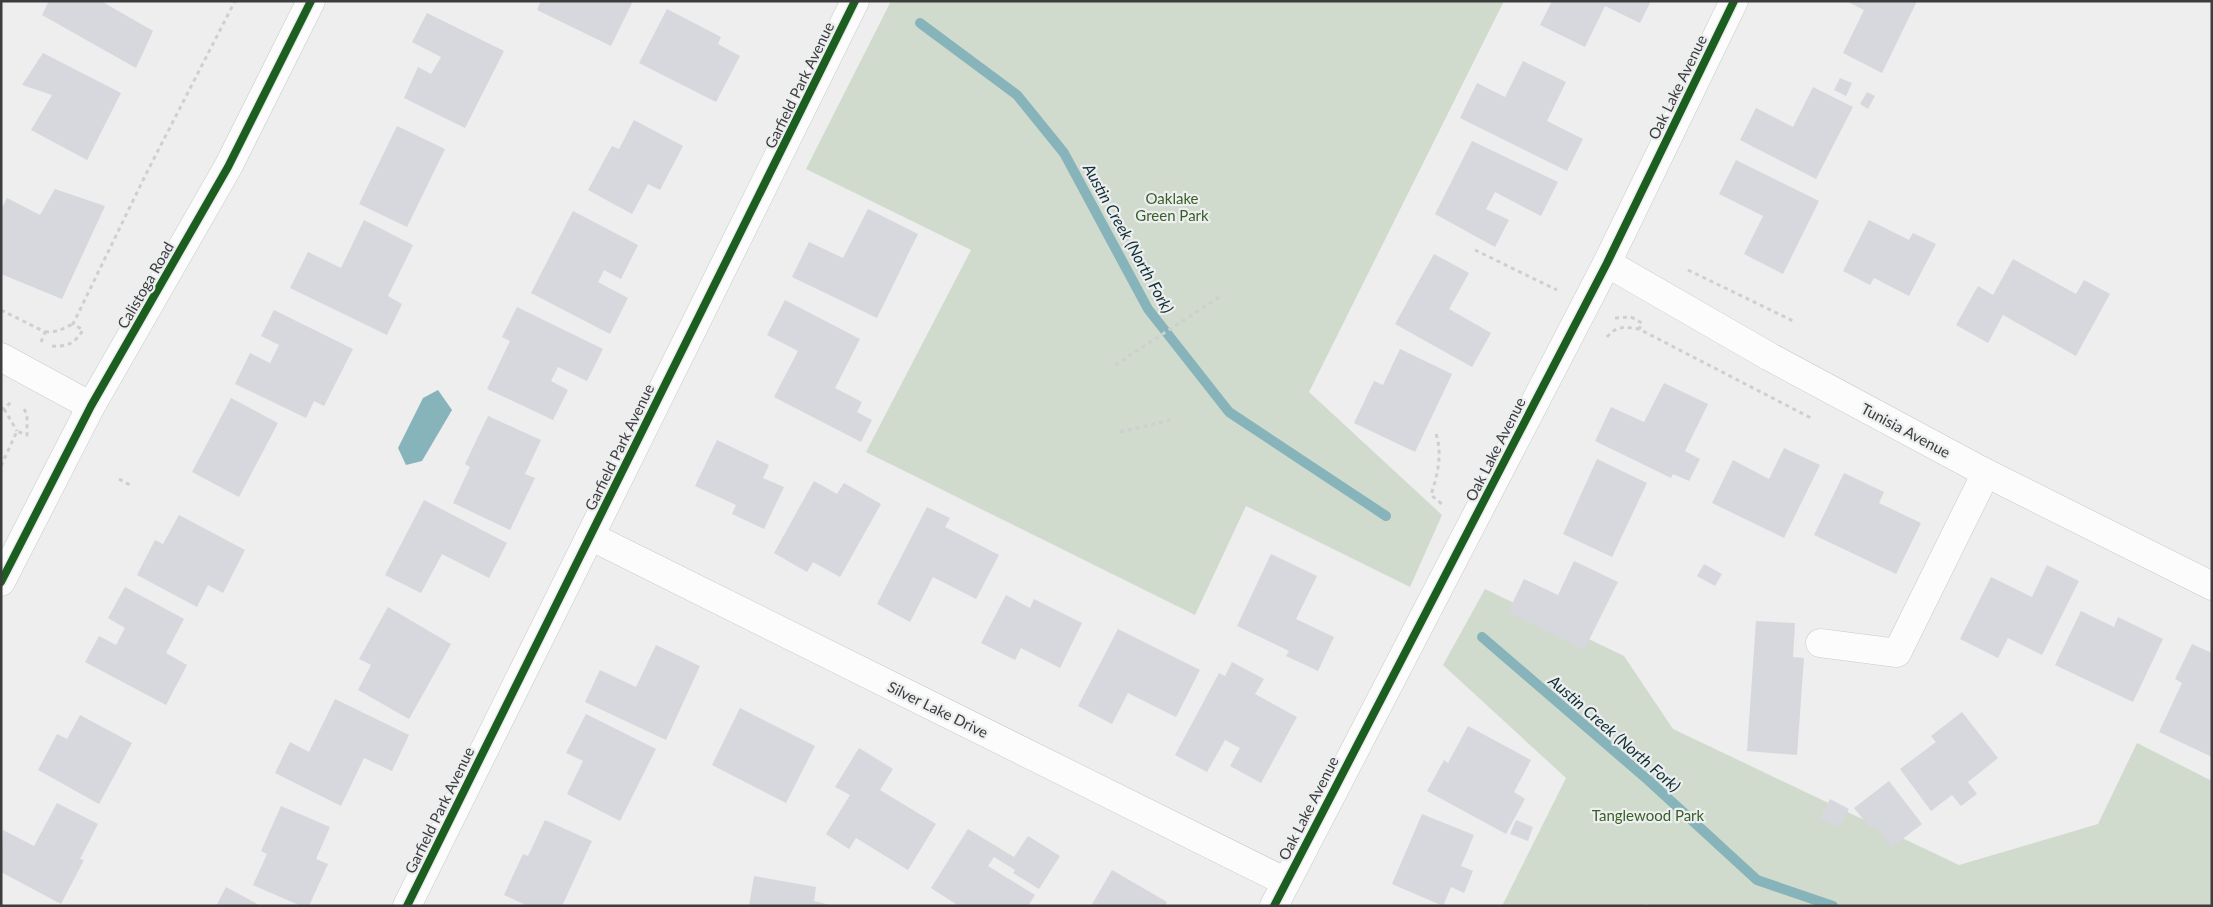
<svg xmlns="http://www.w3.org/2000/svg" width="2213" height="907" viewBox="0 0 2213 907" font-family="Lato,sans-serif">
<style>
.green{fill:#d0dbcd}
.water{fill:#86b4ba}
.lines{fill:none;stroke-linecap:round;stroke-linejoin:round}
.stream{stroke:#86b4ba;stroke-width:10}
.building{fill:#d7d7de}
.minor-casing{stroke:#cacaca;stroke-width:29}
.major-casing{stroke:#cacaca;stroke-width:29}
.path{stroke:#cecfcf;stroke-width:3;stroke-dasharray:4 4;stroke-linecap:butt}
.minor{stroke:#fcfcfc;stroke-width:28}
.major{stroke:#fcfcfc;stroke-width:28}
.cycleway-casing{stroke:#edeeef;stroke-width:11}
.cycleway{stroke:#1b5e20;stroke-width:8}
.labels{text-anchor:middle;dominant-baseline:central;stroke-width:4.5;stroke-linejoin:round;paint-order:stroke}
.street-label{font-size:15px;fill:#3c3d3d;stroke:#edeeef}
.park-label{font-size:15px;fill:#375f26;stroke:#edeeef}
.water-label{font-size:16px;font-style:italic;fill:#0e3034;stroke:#edeeef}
</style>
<rect width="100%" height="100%" fill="#eee"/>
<g class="green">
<polygon points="891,1 1504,1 1309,392 1442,515 1410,587 1246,506 1195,615 866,452 971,250 806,169"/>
<polygon points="1485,589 1624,656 1673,729 1959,865 2098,824 2137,743 2212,781 2212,906 1652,906 1647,904 1642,906 1502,906 1566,778 1443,665"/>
</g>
<polygon class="water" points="438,390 452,410 422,461 406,465 398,448 423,398"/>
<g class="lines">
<g class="stream">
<polyline points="920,23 1017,95 1064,153 1148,309 1229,412 1386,516"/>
<polyline points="1482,637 1648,780 1757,880 1833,906"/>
</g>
</g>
<g class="building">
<polygon points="49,1 101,1 153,31 136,68 42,15"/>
<polygon points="541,1 633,1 611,46 537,10"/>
<polygon points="1552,1 1651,1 1640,23 1605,6 1585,47 1540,25"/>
<polygon points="1846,1 1917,1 1882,73 1843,53 1864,10"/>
<polygon points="667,9 721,37 718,44 740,56 716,102 639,63"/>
<polygon points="427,13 504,51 465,128 404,98 418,67 431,74 441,57 412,42"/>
<polygon points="43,53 121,93 87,160 31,130 52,95 22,85"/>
<polygon points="1523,61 1566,82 1547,121 1583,139 1567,171 1460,118 1477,83 1505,97"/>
<polygon points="1840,78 1852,83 1846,96 1834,90"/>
<polygon points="1813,87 1853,107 1816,179 1740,140 1756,108 1793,127"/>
<polygon points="1867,92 1875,96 1868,109 1860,104"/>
<polygon points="634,120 683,146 660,190 648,184 632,214 588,190 612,146 619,149"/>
<polygon points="397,126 445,149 407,227 359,204"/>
<polygon points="1472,141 1558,182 1541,216 1495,192 1486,209 1509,220 1495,247 1435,214"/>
<polygon points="1736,160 1819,201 1783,274 1744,254 1763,216 1719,194"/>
<polygon points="55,189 105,206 62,299 1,274 1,210 7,198 40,215"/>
<polygon points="868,209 918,234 877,318 792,277 809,242 843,258"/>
<polygon points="573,211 638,245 621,279 604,270 598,282 628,298 610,334 531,293"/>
<polygon points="364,220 413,245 388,296 402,304 387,335 290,288 308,252 341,268"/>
<polygon points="1869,220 1909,240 1913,233 1936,244 1909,296 1874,278 1870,285 1843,271"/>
<polygon points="1434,254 1469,273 1449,309 1491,333 1472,367 1395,324"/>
<polygon points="2013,259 2076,294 2084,280 2110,294 2076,356 2003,315 1988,343 1956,325 1978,286 1993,295"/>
<polygon points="785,300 860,339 835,388 862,402 857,412 872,420 861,442 774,397 798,351 767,335"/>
<polygon points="517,307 603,349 587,381 558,367 551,381 568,390 553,420 487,389 510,341 502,337"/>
<polygon points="274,310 353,349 324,406 314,401 306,418 235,384 250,353 270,363 279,345 261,336"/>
<polygon points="1400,349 1452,374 1415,452 1354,423 1374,381 1383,385"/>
<polygon points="1664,383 1708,404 1685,451 1700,459 1689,481 1673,474 1671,478 1595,441 1611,407 1644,422"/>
<polygon points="231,398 278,423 239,497 192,472"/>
<polygon points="488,416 541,440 525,474 535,478 510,530 453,503 470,467 465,464"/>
<polygon points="717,440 769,465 763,478 784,487 764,529 732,514 736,505 695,486"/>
<polygon points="1784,448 1820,465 1784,538 1712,503 1733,460 1769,479"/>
<polygon points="1597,459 1647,483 1612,557 1563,534"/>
<polygon points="1844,473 1884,492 1879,503 1921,523 1896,574 1814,535"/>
<polygon points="814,481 837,494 844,483 881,504 840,577 813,562 807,572 774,553"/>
<polygon points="424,500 507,543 489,578 442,554 421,593 385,575"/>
<polygon points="927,507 950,518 945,527 999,555 976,599 933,577 910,622 877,604"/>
<polygon points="179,515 245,550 223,593 208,585 197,607 137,575 155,540 163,544"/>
<polygon points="1271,554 1317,576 1296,619 1334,637 1318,671 1286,656 1289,651 1237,626"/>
<polygon points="1574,561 1618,582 1584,650 1508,612 1524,579 1558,595"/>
<polygon points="1704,564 1722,574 1715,586 1697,576"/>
<polygon points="2047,565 2079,581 2042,655 2008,638 1998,658 1960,639 1991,577 2032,597"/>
<polygon points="125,587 184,619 166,653 187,665 166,705 85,662 99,636 116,645 125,628 108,618"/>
<polygon points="1006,595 1030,608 1034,599 1082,623 1060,668 1021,648 1015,660 981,643"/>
<polygon points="388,607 451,644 409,719 358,690 371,665 359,659"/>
<polygon points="2081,611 2114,627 2118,617 2163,639 2133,702 2055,665"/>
<polygon points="1756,621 1795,623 1793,657 1804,658 1797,755 1747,751"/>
<polygon points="1118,629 1200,670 1176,717 1128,693 1112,724 1078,706"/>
<polygon points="2192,644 2212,653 2212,757 2159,732 2182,683 2175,679"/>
<polygon points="656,645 700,666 666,740 585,702 600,670 636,687"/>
<polygon points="1232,662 1264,679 1255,694 1297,717 1261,783 1230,766 1240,748 1225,740 1207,772 1175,755 1219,673 1225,676"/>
<polygon points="335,699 409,735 392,771 364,758 341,806 275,773 290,742 309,752"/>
<polygon points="740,708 815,746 786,803 712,765"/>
<polygon points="1962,712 1998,758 1968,782 1977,794 1961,806 1952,795 1931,811 1900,769 1936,742 1931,736"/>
<polygon points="586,714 656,749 620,821 567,794 583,761 566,753"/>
<polygon points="80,715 132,743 99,804 38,770 57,734 67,739"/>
<polygon points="1468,726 1531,760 1514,792 1525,799 1506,834 1427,791 1444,760 1448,763"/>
<polygon points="859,748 893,769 880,790 936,824 908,870 856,838 849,849 826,834 850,795 835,787"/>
<polygon points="1889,781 1922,824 1892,847 1875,826 1871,829 1854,808"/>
<polygon points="1830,799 1849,809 1839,828 1820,818"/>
<polygon points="57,803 98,824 80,859 84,860 61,904 1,872 3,830 34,846"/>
<polygon points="281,806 330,827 316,859 328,864 309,906 301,906 253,885 267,854 261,851"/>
<polygon points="1422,814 1474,835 1461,866 1473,871 1464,893 1451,887 1443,906 1392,884"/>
<polygon points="545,820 592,841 562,906 528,906 504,895 523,854 528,856"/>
<polygon points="1516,820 1533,827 1528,841 1510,834"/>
<polygon points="968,829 1014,857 1028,836 1060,856 1039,889 1013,873 1015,870 994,857 988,866 1035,895 1028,906 959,906 931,888"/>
<polygon points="1112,870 1167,902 1165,906 1091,906"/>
<polygon points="754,876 816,887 814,901 834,906 749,906"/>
<polygon points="226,887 261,906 216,906"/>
</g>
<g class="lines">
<defs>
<g id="minor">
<polyline points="1607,263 1770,357 1986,473 2212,586"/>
<polyline points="1,357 91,406"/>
<polyline points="590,536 1286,882"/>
<polyline points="1820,643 1897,653 1986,473"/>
<polyline points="407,906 855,1"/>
<polyline points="1274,906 1607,263 1734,1"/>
</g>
<polyline id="major" points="1,582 91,406 228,167 311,1"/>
</defs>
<use href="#minor" class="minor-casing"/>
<use href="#major" class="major-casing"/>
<g class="path">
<polyline points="1475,250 1557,290"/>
<polyline points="1688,270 1793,321"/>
<polyline points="1,310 45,332 41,342"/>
<polyline points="1615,318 1631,317 1642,323 1639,329 1811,418"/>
<polyline points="45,332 58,331 73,324"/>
<path d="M1607,337C1617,325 1625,327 1639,329"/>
<path d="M52,346C68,347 75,343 83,330L73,324L145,176L235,1"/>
<polyline points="1115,365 1221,296"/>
<polyline points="1,408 4,409 13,400"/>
<polyline points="4,409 17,431"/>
<polyline points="1120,432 1171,420"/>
<path d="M1436,434C1443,455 1437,476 1431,495L1443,505"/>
<polyline points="1,466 17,431 27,435 27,414 22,406"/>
<polyline points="119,479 130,485"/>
</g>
<use href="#minor" class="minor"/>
<use href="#major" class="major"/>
<defs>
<g id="cycleway">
<polyline points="1,582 91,406 228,167 311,1"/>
<polyline points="407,906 855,1"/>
<polyline points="1274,906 1607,263 1734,1"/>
</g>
</defs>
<use href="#cycleway" class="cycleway-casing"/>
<use href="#cycleway" class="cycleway"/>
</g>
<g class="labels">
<g class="street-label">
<text transform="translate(799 85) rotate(-64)">Garfield Park Avenue</text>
<text transform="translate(1677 87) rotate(-64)">Oak Lake Avenue</text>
<text transform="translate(145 285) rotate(-60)">Calistoga Road</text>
<text transform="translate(1906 430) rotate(28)">Tunisia Avenue</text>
<text transform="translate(619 447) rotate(-64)">Garfield Park Avenue</text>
<text transform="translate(1495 449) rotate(-63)">Oak Lake Avenue</text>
<text transform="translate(938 709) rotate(26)">Silver Lake Drive</text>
<text transform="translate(1308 808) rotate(-63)">Oak Lake Avenue</text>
<text transform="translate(439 810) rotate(-64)">Garfield Park Avenue</text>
</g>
<g class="park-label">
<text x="1172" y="198">Oaklake<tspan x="1172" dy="17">Green Park</tspan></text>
<text x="1648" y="815">Tanglewood Park</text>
</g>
<g class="water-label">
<text transform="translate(1129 238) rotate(61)">Austin Creek (North Fork)</text>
<text transform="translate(1615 733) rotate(41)">Austin Creek (North Fork)</text>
</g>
</g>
<rect width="2213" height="907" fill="none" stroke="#3c3d3d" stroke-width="5"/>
</svg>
